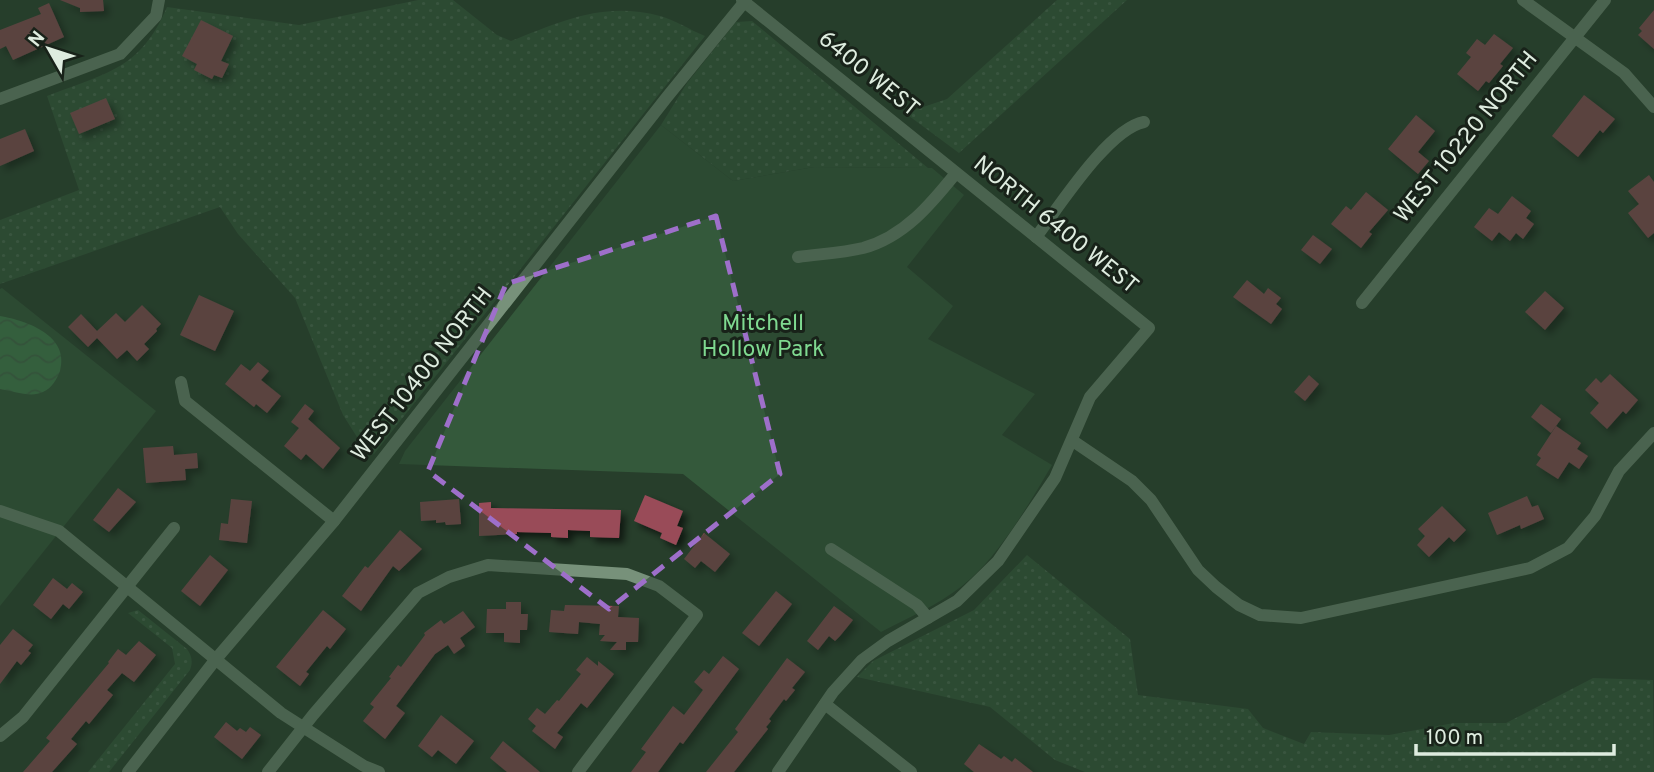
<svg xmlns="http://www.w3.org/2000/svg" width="1654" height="772" viewBox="0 0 1654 772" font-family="Overpass,sans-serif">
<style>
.grass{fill:url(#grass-dots)}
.park{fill:#34593b}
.water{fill:url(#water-waves)}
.building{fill:#994b59;filter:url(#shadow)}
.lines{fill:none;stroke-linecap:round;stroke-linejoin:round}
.minor{stroke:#77917a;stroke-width:12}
.marked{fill:none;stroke:#9e6fca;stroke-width:5;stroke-dasharray:14 9;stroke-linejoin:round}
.labels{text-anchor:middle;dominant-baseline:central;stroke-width:6;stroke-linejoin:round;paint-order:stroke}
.street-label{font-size:23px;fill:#deecdf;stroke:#182219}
.park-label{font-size:23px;fill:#7fd990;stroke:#182219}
</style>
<defs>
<pattern id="grass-dots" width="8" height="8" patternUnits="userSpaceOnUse" patternTransform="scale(1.75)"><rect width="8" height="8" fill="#34593b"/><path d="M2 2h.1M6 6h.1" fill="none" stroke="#517157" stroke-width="1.8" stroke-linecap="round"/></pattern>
<pattern id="water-waves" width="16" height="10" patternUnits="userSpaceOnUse" patternTransform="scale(1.75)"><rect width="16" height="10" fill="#468753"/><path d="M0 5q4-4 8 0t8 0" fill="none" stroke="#456d4d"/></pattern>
<filter id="shadow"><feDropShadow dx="5" dy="5" stdDeviation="3.5" flood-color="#0009"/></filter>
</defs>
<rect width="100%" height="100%" fill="#273e2b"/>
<g class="grass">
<path d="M418,0H453L497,35L511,41C562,21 604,1 660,16C675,20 690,30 705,36L374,454L357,437L343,415L295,298L238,234L220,207L0,284V220L79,190L47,96C106,73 140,70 167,7L299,25Z"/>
<polygon points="1057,0 1127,0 959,153 905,113 947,99"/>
<polygon points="752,21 928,168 814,167 733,181 661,125 687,83 736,22"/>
<polygon points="1027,555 1130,639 1138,695 1248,709 1263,728 1304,744 1311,732 1389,735 1454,723 1506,723 1593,678 1653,680 1654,772 1085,772 1055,760 990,707 857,677 873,661 974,610"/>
<path d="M138,610L187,649C192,656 193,662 190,670L109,772H88L175,664L172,648L128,613Z"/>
</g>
<g class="park">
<path d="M661,125L733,181L814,167L932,168L964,195L907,267L953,306L928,339L1035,394L1002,435L1052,465C1029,504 998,558 962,586C938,605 908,618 881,632L683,474L399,464L405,451Z"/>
<polygon points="2,288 156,411 0,606 0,289"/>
</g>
<path class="water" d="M0,316C28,321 70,336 60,371C57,379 52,388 43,392C31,398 13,391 0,389Z"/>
<g class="building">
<polygon points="60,0 103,0 104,11 80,12 80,8"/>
<polygon points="49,3 64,37 13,60 6,46 0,49 0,30 41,14 38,8"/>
<polygon points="1654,10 1654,49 1638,35 1642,31 1639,28"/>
<polygon points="201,20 233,36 221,61 229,64 222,78 214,75 212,79 194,70 197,64 182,56"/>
<polygon points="1494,34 1513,48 1500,64 1503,66 1489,83 1486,81 1478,91 1457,74 1471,57 1466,53 1477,39 1485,45"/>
<polygon points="1584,95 1615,119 1603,133 1600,130 1578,157 1552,136"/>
<polygon points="106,98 115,119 79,134 70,113"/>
<polygon points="1416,115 1435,131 1418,152 1429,161 1418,174 1388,149"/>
<polygon points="25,129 34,151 0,166 0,139"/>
<polygon points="1649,175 1654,182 1654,233 1648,238 1628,213 1639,204 1628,191"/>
<polygon points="1366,192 1388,210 1369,232 1372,234 1361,248 1331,224 1346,206 1351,210"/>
<polygon points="1512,196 1531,211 1526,218 1534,224 1523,239 1516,233 1510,241 1499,232 1492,241 1474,227 1489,208 1498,214"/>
<polygon points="1313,235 1332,249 1320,264 1301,250"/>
<polygon points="1247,280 1264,294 1268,288 1281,298 1276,304 1282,309 1271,324 1233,297"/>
<polygon points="1545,291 1564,308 1545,330 1525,312"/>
<polygon points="199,295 234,311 215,351 180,335"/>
<polygon points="142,305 161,324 156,329 157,331 144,344 149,349 137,361 127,350 117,359 97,338 88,347 68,327 81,314 97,331 116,313 125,322"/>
<polygon points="258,362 269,371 261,380 281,396 267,413 256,404 254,407 225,384 241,364 250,371"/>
<polygon points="1610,374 1638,400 1626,414 1623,411 1607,429 1590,413 1599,403 1585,390 1596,378 1601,383"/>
<polygon points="1309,375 1319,384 1305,401 1294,392"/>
<polygon points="305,404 314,411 308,419 340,448 323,469 306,454 301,460 284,446 299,428 291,422"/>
<polygon points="1541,404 1561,419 1551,433 1531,417"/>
<polygon points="1556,426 1581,443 1577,449 1588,456 1579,469 1569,462 1558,479 1536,465 1541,458 1537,455"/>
<polygon points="173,446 174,455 197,453 198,468 185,469 186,480 146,483 143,448"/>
<polygon points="118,488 136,502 109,532 93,520"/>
<polygon points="645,495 683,511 677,526 683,528 676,545 660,538 662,533 634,521"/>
<polygon points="1527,496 1532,507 1538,505 1544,519 1521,529 1520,525 1497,535 1488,513"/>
<polygon points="231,499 252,501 247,543 219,540 221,523 228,524"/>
<polygon points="459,499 461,524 446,525 445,522 436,523 436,520 421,521 420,502"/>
<polygon points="491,502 491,508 621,510 619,538 590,537 590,531 568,530 568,538 551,537 551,533 517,532 517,534 479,536 479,503"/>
<polygon points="1442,506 1466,530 1454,542 1449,537 1429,557 1417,545 1425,536 1418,529"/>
<polygon points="400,530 422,549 399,571 393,566 361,611 342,596 365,566 368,568"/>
<polygon points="704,533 730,554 715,572 701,561 695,568 684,559"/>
<polygon points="210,555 228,570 200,606 181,591"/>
<polygon points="53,578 67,589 72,583 83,592 69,609 63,604 51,619 33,605"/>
<polygon points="776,591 792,604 759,646 742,633"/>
<polygon points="506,602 521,602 521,614 528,614 527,630 520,630 520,643 504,642 504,633 486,633 487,609 506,609"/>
<polygon points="565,605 619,606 618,617 639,618 638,642 626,642 626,650 610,650 617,642 600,641 605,635 599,635 600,624 579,622 578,634 549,632 551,610 564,611"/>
<polygon points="834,606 853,620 840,636 835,641 829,636 818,650 807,641"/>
<polygon points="323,610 346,629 330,649 327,646 306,672 309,674 300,686 276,667"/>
<polygon points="463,611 475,627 460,638 465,646 454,654 448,645 435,654 396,706 405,713 385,739 363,721 374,707 370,704 391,678 389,677 398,665 401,667 425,635 424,633 441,620 444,624"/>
<polygon points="13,629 33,645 28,651 31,653 21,665 17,661 0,684 0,645"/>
<polygon points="139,641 156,655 134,682 122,673 107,690 113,695 89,724 86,721 71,739 77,744 52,772 23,772 50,741 46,738 109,663 108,662 118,649 126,655"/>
<polygon points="723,656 739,669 683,744 680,742 658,772 631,772 646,752 641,749 673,706 684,715 703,690 694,682 704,670 709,674"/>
<polygon points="587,657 598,666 598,661 614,674 587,708 581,703 557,733 563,737 555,749 532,731 536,726 528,719 537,708 545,714 557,700 559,701 581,674 576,670"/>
<polygon points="787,658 805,672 792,688 795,690 786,701 784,699 769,719 771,721 766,727 768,729 734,772 706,772 738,732 735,729"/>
<polygon points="441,715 474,741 456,764 438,750 432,757 418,746"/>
<polygon points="226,722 237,731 240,728 246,732 250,727 261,735 242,759 214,737"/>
<polygon points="503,741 540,772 507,772 490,758"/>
<polygon points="979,744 1001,759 1004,756 1012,762 1015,758 1033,772 974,772 964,764"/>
</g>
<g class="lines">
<g class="minor">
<polyline points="742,0 1149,328 1090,397 1055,478 998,561 957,601 888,641 862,660 833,692 778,772"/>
<polyline points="1523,0 1624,73 1654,107"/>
<polyline points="0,99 120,54 156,16 159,0"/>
<path d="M1036,237C1059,207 1108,129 1144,122"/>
<path d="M798,257C819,254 842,253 863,248C904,237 931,204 956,173"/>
<polyline points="1362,303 1605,0"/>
<polyline points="181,382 185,401 334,521"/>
<polyline points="1073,441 1132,481 1151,500 1198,570 1216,587 1239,605 1260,615 1301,618 1530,568 1568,548 1595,516 1619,471 1654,433"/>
<polyline points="0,511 59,531 281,713 364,766 379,772"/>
<polyline points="831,549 917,605 928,618"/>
<polyline points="825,704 911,772"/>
<polyline points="0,736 23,717 174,528"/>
<polyline points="128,772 216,659 334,521 667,97 746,0"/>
<polyline points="268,772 313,715 418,593 449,577 488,565 627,574 659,586 697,615 578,772"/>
</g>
</g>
<path d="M0 0H1654V772H0ZM716,216L780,474L609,609L428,471L506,284Z" fill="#273e2b" fill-opacity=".55" fill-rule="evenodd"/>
<path class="marked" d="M716,216L780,474L609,609L428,471L506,284Z"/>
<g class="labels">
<g class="street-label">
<text transform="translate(868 75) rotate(39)">6400 WEST</text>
<text transform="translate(1467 138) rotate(-51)">WEST 10220 NORTH</text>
<text transform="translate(1055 226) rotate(39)">NORTH 6400 WEST</text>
<text transform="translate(423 375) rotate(-52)">WEST 10400 NORTH</text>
</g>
<g class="park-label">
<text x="763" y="324">Mitchell<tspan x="763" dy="26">Hollow Park</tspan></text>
</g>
</g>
<g transform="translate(49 49) rotate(309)" stroke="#182219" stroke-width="5" paint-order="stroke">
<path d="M0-5L12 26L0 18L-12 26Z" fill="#deecdf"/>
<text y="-10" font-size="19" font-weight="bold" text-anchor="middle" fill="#deecdf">N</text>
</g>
<path d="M1416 744v10h198v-10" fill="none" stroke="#deecdf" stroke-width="3.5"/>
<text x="1426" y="744" font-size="21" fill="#deecdf" stroke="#182219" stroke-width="5" paint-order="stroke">100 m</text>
</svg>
